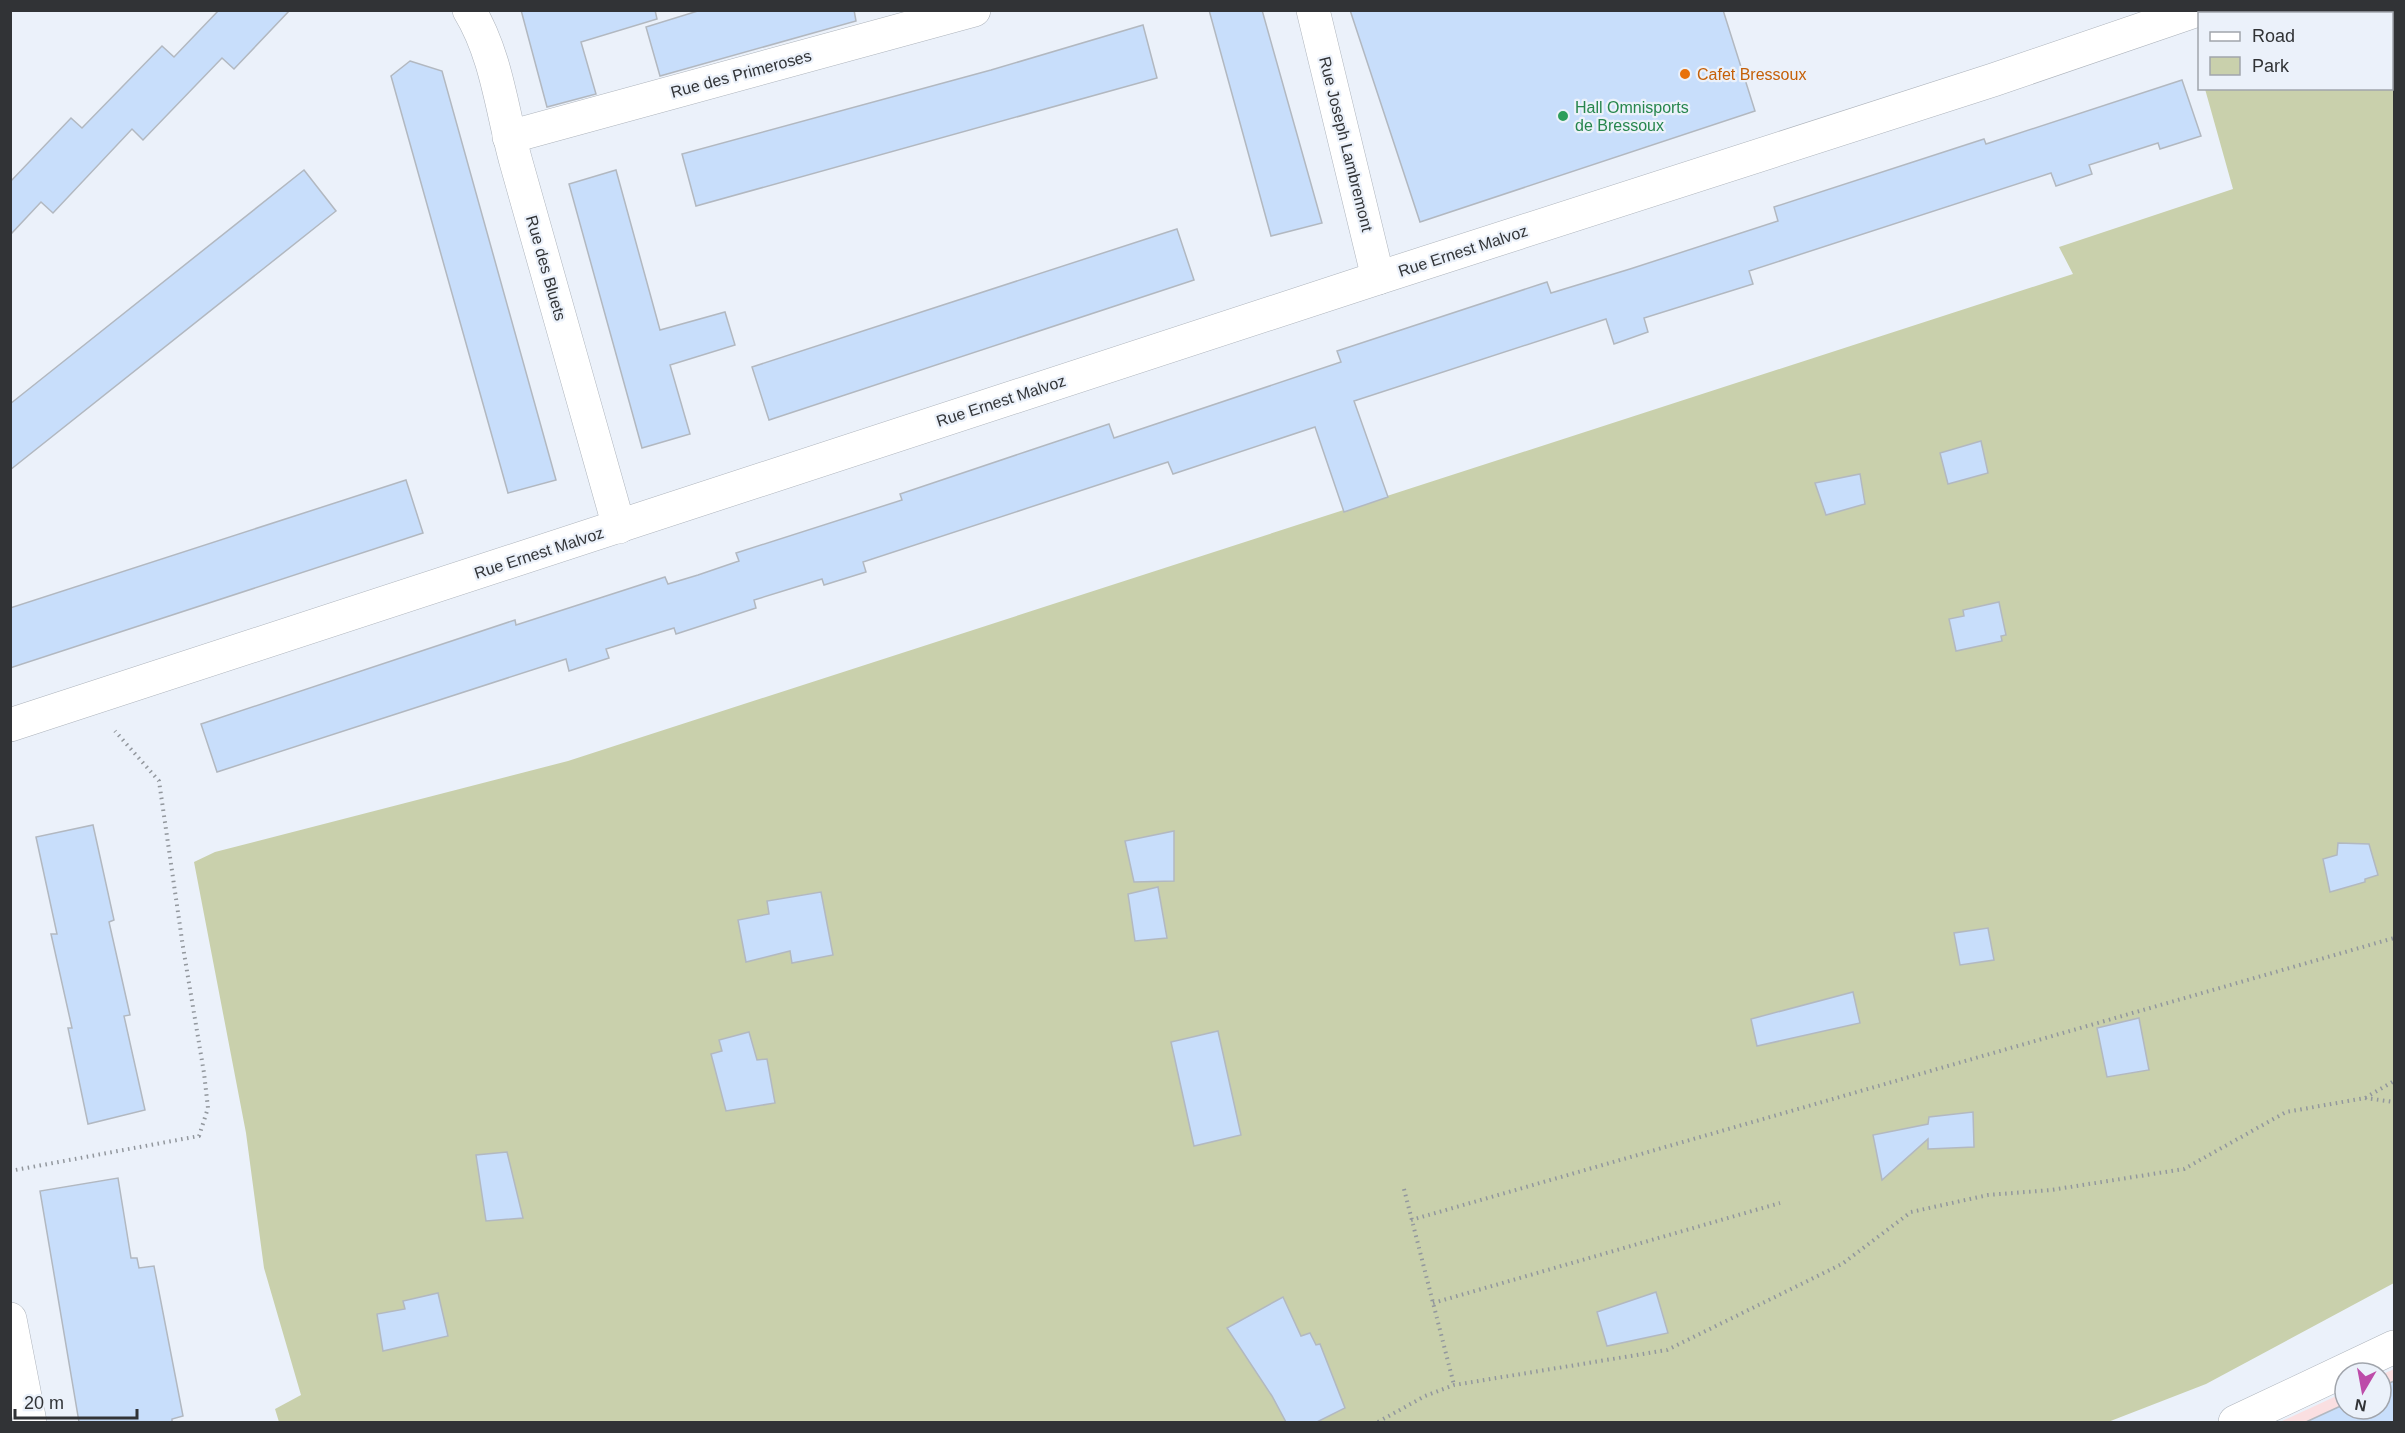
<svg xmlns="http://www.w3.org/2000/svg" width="2405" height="1433" viewBox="0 0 2405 1433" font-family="Helvetica,sans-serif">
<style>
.commercial{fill:#fadfe1}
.green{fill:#c9d0ac}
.building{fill:#c8defb;stroke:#b2b8c0;stroke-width:1.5}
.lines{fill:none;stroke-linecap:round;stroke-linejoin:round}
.minor-casing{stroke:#adb3bb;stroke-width:34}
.secondary-casing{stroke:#adb3bb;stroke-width:34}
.path{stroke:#92979d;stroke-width:4;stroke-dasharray:1.5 4.5;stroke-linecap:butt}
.minor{stroke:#fff;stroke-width:33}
.secondary{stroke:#fff;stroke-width:33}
.food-dot{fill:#e8710a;stroke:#ebf1fa;stroke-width:2}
.leisure-dot{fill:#2e9e5b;stroke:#ebf1fa;stroke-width:2}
.labels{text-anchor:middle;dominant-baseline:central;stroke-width:4.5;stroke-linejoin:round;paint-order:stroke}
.street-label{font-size:16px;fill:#313336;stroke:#ebf1fa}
.food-label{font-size:16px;fill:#c56008;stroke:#ebf1fa;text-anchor:start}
.leisure-label{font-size:16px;fill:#27864d;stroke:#ebf1fa;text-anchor:start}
</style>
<rect width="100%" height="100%" fill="#ebf1fa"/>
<polygon class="commercial" points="2394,1369 2394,1422 2280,1422 2345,1392 2345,1409 2381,1409 2381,1375"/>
<g class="green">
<polygon points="2288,11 2388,10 2389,13 2282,13"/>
<polygon points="2392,22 2394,31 2394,1283 2206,1384 2108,1422 279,1422 275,1409 301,1395 264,1268 246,1133 194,862 215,852 568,761 2073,274 2059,247 2233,189 2205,89 2392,88"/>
</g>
<g class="building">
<polygon points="219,10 290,10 234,69 222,58 143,140 132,129 53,213 41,202 10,235 10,182 71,118 82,128 162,46 174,57"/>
<polygon points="521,10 655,10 657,19 581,42 596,94 547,107"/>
<polygon points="701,10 854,10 856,21 660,76 646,27"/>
<polygon points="1209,10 1262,10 1322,223 1271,236"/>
<polygon points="1350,10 1723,10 1755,111 1420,222"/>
<polygon points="1143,25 1157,78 696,206 682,154 991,70"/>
<polygon points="410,61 442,71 556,480 508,493 391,76"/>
<polygon points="2182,80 2201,136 2160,149 2158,143 2089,165 2092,174 2056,186 2051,173 1749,271 1753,284 1644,318 1648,332 1614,344 1606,319 1354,401 1388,497 1344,512 1315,427 1173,474 1168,462 863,562 866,572 824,585 822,579 754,600 756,608 676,634 674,628 606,649 609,658 569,671 566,659 217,772 201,724 515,620 516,625 665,577 668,584 698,575 739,561 736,553 902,500 900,494 1028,451 1109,424 1114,438 1341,362 1337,351 1547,282 1551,293 1630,269 1778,221 1774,207 1984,139 1986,144"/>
<polygon points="304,170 336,211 10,470 10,404"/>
<polygon points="616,170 660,330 725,312 735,345 670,365 690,434 642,448 569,184"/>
<polygon points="1177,229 1194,280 769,420 752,367"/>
<polygon points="1981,441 1988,473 1948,484 1940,453"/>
<polygon points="1860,474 1865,504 1826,515 1815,483"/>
<polygon points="406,480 423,533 10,668 10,608"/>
<polygon points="1999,602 2006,635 2001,636 2002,641 1956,651 1949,619 1964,616 1963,610"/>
<polygon points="93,825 114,920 109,922 130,1015 124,1016 145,1110 88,1124 68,1028 72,1028 51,934 57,934 36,837"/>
<polygon points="1174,831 1174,881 1134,882 1125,841"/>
<polygon points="2338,843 2369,844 2378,875 2365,879 2365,882 2330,892 2323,859 2337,855"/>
<polygon points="1158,887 1167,938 1135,941 1128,894"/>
<polygon points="821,892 833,955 792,963 790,951 746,962 738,920 769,914 767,901"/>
<polygon points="1988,928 1994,960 1960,965 1954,933"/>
<polygon points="1853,992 1860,1023 1757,1046 1751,1019"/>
<polygon points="2139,1018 2149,1070 2107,1077 2097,1028"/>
<polygon points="1218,1031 1241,1135 1194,1146 1171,1042"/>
<polygon points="749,1032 757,1060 767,1059 775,1103 726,1111 711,1054 722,1051 719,1040"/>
<polygon points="1973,1112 1974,1147 1928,1149 1928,1139 1882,1180 1873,1135 1928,1124 1929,1117"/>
<polygon points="507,1152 523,1218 486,1221 476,1155"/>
<polygon points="118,1178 131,1258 137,1258 139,1268 154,1266 183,1416 172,1419 172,1422 79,1422 40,1191"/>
<polygon points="1656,1292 1668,1333 1607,1346 1597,1312"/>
<polygon points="438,1293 448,1336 383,1351 377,1314 405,1309 403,1301"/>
<polygon points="1283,1297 1301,1336 1310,1333 1316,1345 1320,1344 1345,1408 1317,1422 1286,1422 1272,1396 1227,1328"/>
<polygon points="2394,1381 2394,1422 2306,1422 2345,1404 2345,1409 2381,1409 2381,1387"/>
</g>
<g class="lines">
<defs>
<g id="minor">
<path d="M469,10C497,56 502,112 516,162C550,284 585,405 619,527"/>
<polyline points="1313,10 1378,278"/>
<polyline points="509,137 974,10"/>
<polyline points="10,725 1378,278 1993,80 2198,10"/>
<polyline points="10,1319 30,1422"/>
</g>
<polyline id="secondary" points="2235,1422 2394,1347"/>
</defs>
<use href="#minor" class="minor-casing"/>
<use href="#secondary" class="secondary-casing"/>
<g class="path">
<polyline points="2378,10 2379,14"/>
<polyline points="2392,60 2394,70"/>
<polyline points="2365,1098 2394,1102"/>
<polyline points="10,1171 199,1136 208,1108 204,1073 183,947 159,781 115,731"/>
<polyline points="1404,1189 1454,1385"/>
<polyline points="1411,1220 2394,938"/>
<polyline points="1433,1303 1780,1203"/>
<polyline points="1378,1422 1425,1396 1454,1385 1667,1350 1842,1264 1911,1212 1988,1195 2051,1190 2184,1169 2286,1112 2365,1098 2394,1081"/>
</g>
<use href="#minor" class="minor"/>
<use href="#secondary" class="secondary"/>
</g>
<circle class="food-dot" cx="1685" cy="74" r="6"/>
<circle class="leisure-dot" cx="1563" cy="116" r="6"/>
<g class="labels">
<g class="street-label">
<text transform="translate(741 74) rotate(-15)">Rue des Primeroses</text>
<text transform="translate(1346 144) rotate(76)">Rue Joseph Lambremont</text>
<text transform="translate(1463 251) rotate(-18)">Rue Ernest Malvoz</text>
<text transform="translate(546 268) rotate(74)">Rue des Bluets</text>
<text transform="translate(1001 401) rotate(-18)">Rue Ernest Malvoz</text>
<text transform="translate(539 553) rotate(-18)">Rue Ernest Malvoz</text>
</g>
<g class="food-label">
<text x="1697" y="74">Cafet Bressoux</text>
</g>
<g class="leisure-label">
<text x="1575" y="107">Hall Omnisports<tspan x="1575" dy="18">de Bressoux</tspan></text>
</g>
</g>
<rect width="2405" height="1433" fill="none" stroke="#313336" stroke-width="24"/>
<rect x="2198" y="12" width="195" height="78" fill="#ebf1fa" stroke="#a1a5ac" stroke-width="1.5"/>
<rect x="2210" y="32" width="30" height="9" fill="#ffffff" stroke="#a1a5ac" stroke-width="1.5"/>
<text x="2252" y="42" font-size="18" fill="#313336">Road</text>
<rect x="2210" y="57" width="30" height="18" fill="#c9d0ac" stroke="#a1a5ac" stroke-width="1.5"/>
<text x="2252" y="72" font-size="18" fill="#313336">Park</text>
<g transform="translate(2363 1391) rotate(190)"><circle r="28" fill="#ebf1fa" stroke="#a1a5ac" stroke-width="1.5"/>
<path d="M0-4.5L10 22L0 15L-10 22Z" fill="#bd4ca9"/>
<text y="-9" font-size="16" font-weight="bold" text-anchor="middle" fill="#313336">N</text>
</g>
<path d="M15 1409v9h122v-9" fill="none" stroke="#313336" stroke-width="3"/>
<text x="24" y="1409" font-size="18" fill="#313336" stroke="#ebf1fa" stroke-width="4.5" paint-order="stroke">20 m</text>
</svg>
